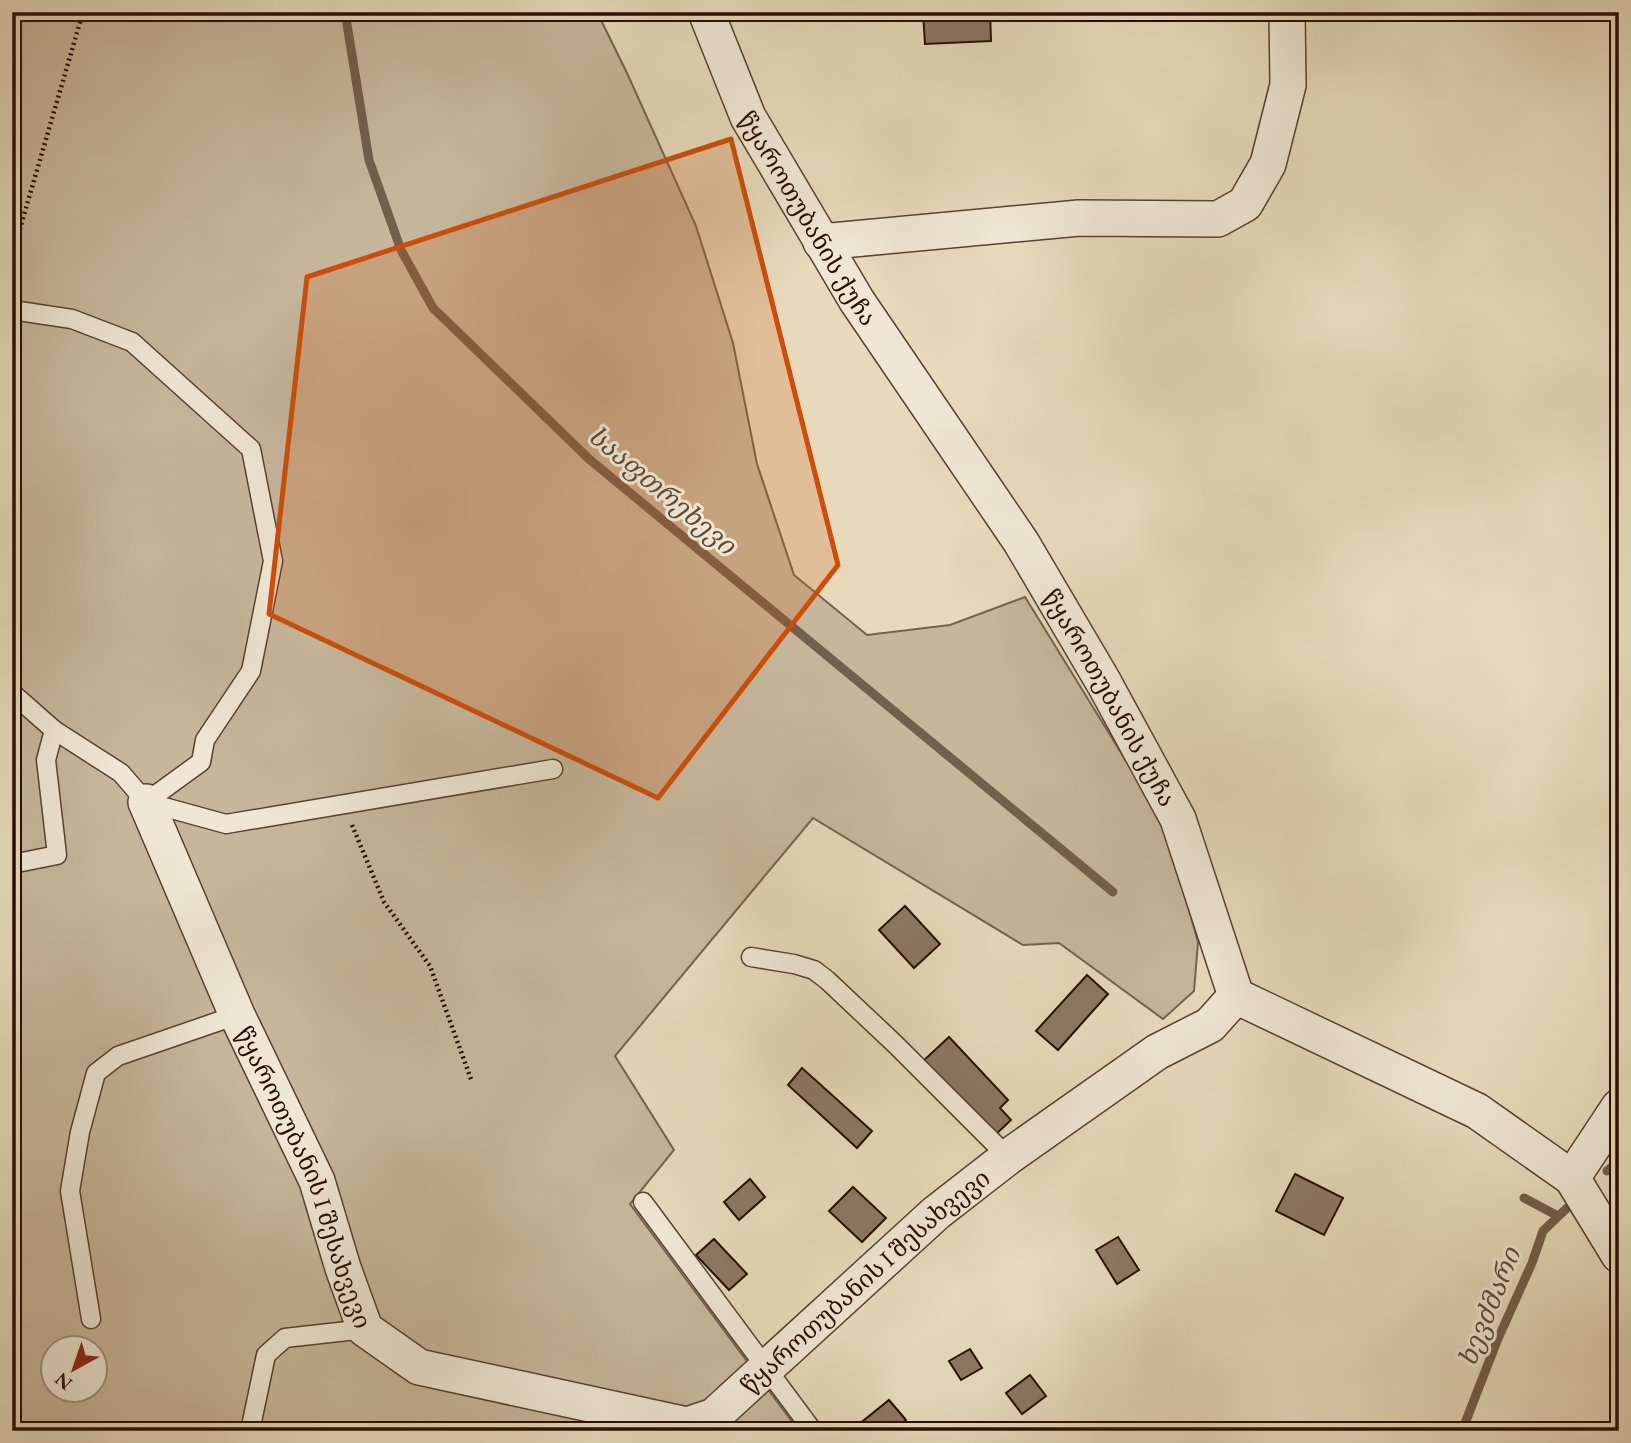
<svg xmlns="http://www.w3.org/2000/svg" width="1631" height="1443" viewBox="0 0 1631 1443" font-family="'EB Garamond','Noto Serif Georgian',serif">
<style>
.green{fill:#c6b79b;stroke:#77624e;stroke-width:2;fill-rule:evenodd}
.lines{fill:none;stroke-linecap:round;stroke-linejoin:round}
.stream{stroke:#735f4b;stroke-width:9}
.building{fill:#8b7862;stroke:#280e01;stroke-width:2}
.service-casing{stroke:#584130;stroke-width:21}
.minor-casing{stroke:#584130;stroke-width:38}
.path{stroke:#280e01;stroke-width:4.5;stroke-dasharray:2 3.5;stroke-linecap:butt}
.service{stroke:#efe7d3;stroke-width:18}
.minor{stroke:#efe7d3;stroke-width:35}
.marked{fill:#cb4e0a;fill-opacity:0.2;stroke:#cb4e0a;stroke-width:5;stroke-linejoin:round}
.labels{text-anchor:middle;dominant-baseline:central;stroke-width:6;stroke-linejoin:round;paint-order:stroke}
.street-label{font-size:24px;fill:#280e01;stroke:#efe7d3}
.water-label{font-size:26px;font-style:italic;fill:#604b38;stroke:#efe7d3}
</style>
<rect width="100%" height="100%" fill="#e6dabb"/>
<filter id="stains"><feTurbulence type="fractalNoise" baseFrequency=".00286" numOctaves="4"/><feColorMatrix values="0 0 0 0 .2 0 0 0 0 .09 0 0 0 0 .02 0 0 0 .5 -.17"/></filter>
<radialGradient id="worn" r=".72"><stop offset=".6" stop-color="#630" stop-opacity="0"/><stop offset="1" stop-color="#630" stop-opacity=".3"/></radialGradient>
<path class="green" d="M12,12H597L627,73L696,226L733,343L757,464L794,575L867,635L950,625L1025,597L1165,824L1198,942L1194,991L1163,1019L1059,943L1023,945L813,818L615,1056L674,1150L630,1204L799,1431H12ZM52,1348H94V1390H52Z"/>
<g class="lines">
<g class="stream">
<polyline points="345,12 369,160 401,250 433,308 589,459 1113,892"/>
<polyline points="1607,1171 1619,1161"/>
<polyline points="1524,1198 1558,1216"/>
<polyline points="1462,1431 1497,1341 1532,1263 1543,1231 1567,1208"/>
</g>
</g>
<g class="building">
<polygon points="923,12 990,12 991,41 925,44"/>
<polygon points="905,906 940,944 914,968 879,930"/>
<polygon points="1087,975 1108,994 1058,1050 1036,1031"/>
<polygon points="949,1037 1008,1100 1000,1108 1011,1120 993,1137 922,1062"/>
<polygon points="802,1068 872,1131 857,1148 788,1085"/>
<polygon points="1295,1174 1343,1198 1324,1235 1276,1211"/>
<polygon points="750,1179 765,1197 739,1220 724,1202"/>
<polygon points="853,1187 886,1218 862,1242 829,1211"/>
<polygon points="1118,1237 1139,1270 1117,1284 1096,1250"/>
<polygon points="714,1239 747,1274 729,1290 696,1255"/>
<polygon points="970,1349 982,1368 961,1380 949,1361"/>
<polygon points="1030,1375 1046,1396 1022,1414 1006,1393"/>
<polygon points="889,1400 906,1420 894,1431 863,1431 858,1425"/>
</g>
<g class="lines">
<defs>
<g id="service">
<polyline points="12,310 72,319 132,342 251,449 273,561 251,671 205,740 201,762 146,802"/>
<polyline points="12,693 54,730 121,773 146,802 226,824 553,769"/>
<polyline points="12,864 57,855 46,760 54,730"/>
<polyline points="751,957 794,964 814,970 827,980 895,1044 1008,1157"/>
<polyline points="643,1202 813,1431"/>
<polyline points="91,1319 70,1191 80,1132 96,1073 118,1056 237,1015"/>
<polyline points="250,1431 266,1355 285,1338 365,1329"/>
</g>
<g id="minor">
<path id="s1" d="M706,12L748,117L857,301L1021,542L1104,683L1178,819L1236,996L1477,1111L1572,1178L1619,1255"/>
<polyline points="821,242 1079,218 1218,219 1245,204 1268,164 1288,85 1287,12"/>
<path id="s2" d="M146,802L237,1015L317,1181L343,1268L365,1329L419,1367L687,1425L714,1416L936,1213L1008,1157L1157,1052L1210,1025L1236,996"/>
<polyline points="1572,1178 1619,1107"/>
</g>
</defs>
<use href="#service" class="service-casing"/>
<use href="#minor" class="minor-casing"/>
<g class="path">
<polyline points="12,256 83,12"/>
<polyline points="352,825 384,902 430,966 472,1082"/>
</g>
<use href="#service" class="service"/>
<use href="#minor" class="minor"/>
</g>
<path class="marked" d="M731,139L838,565L658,798L269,614L307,277Z"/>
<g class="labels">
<g class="street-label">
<text stroke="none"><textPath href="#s1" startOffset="231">წყაროთუბანის ქუჩა</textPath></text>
<text stroke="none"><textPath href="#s1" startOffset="798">წყაროთუბანის ქუჩა</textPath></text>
<text stroke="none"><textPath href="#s2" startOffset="408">წყაროთუბანის I შესახვევი</textPath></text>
<text stroke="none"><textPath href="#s2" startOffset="1143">წყაროთუბანის I შესახვევი</textPath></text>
</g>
<g class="water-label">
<text transform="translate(662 490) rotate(40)">სააფთრეხევი</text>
<text transform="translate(1489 1307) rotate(-68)">ხევძმარი</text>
</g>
</g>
<rect width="1631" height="1443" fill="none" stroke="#e6dabb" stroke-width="42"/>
<rect x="14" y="14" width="1603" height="1415" fill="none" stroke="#280e01" stroke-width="3.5"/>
<rect x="21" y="21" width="1589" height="1401" fill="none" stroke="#280e01" stroke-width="2"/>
<g transform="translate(74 1369) rotate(220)"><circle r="33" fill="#efe7d3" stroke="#9f907f" stroke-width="2"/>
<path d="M0-5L12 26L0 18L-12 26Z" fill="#8f2418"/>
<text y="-10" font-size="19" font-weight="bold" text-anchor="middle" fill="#280e01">N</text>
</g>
<rect width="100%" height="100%" filter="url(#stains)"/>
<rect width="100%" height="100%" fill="url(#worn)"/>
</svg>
